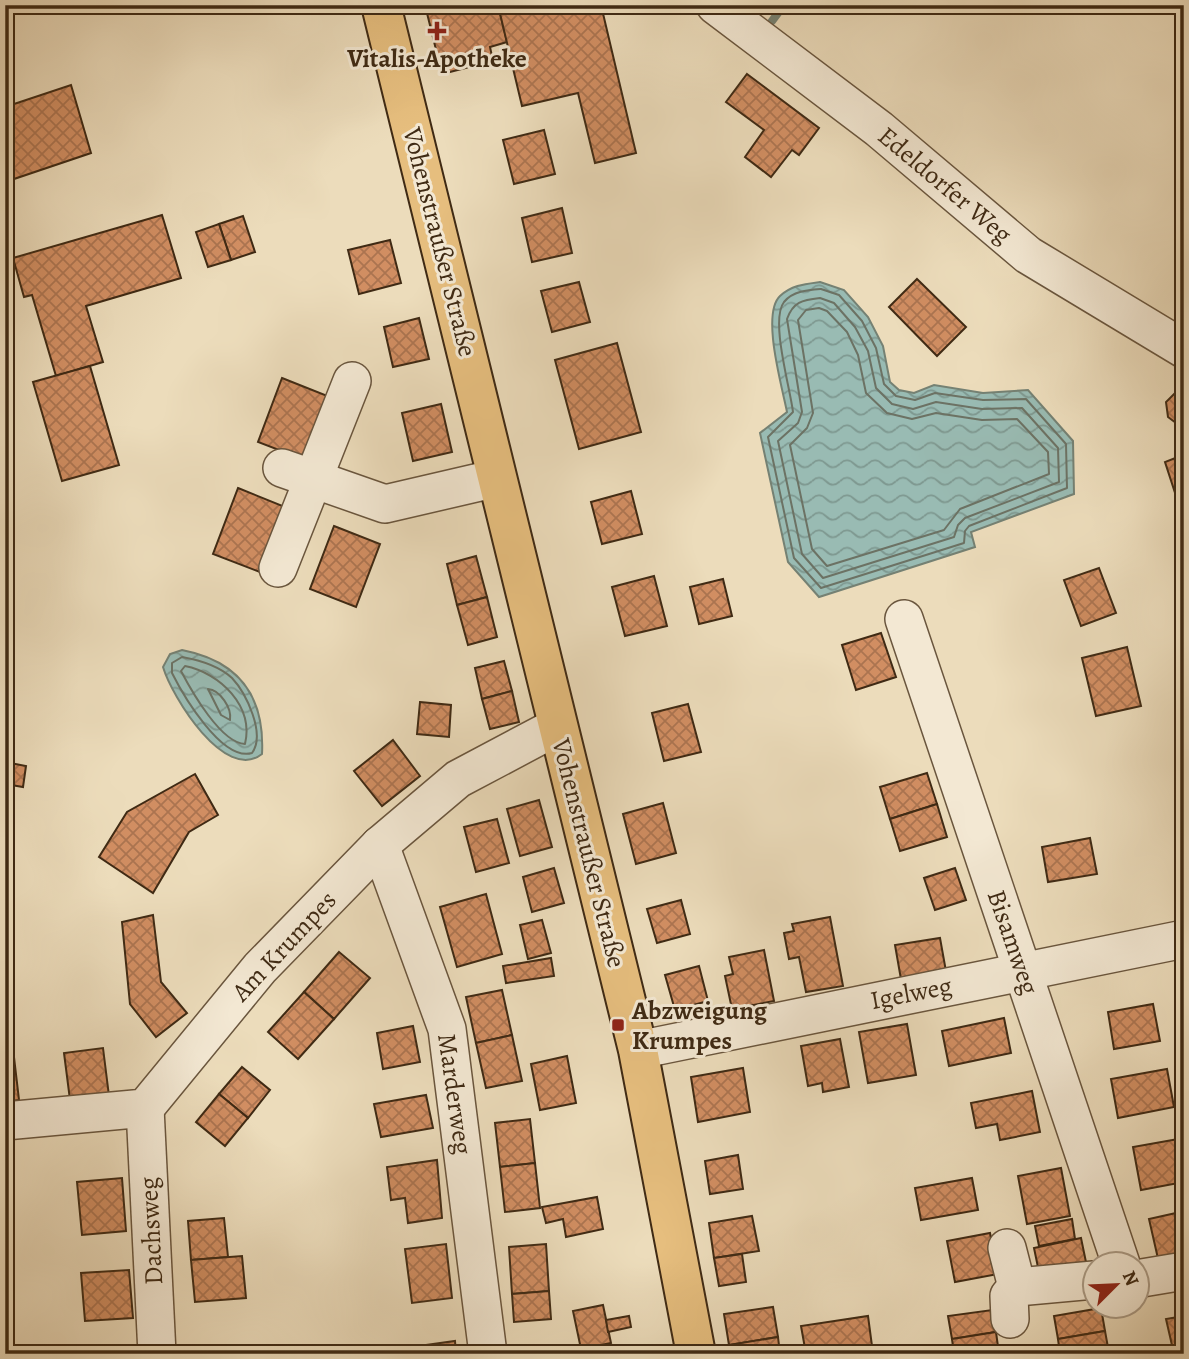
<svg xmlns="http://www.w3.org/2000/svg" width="1189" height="1359" viewBox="0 0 1189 1359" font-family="Alegreya,serif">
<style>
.water{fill:url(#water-waves);stroke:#758173;stroke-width:2}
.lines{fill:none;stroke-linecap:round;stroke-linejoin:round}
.shore{stroke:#6c7264;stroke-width:2}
.stream{stroke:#758173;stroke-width:8}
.building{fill:url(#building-cross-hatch);stroke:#3f2a14;stroke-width:2}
.minor-casing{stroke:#6a563e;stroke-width:40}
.major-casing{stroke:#3f2a14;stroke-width:42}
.minor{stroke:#f3e8d3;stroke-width:37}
.major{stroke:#e6be7e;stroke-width:38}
.poi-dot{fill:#8f2418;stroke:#f3e8d3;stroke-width:2.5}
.labels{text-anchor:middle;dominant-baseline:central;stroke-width:6;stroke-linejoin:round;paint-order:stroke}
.poi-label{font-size:26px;font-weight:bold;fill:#3f2a14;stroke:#f3e8d3}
.street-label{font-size:26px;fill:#3f2a14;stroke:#f3e8d3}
</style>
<defs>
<pattern id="water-waves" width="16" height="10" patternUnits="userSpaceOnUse" patternTransform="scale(1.75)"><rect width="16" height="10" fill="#99bbb3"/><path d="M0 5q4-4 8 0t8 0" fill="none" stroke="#7e9890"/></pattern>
<pattern id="building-cross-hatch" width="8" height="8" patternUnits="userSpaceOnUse" patternTransform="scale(1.75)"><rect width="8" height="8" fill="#d18e62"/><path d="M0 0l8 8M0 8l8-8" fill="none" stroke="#ab7450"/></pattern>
</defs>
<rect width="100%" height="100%" fill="#ecdcbb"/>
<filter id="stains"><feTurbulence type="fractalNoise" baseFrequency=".00286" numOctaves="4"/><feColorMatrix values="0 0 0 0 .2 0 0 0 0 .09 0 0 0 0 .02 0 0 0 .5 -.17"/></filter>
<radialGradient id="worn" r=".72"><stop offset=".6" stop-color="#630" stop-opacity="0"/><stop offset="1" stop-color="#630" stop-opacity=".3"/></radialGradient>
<g class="water">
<path d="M820,282L844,290L868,317L883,346L890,382L899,390L914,393L934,385L983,393L1028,390L1073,441L1074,494L971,532L975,547L819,597L788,562L760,433L787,412C782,386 761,314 780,296C792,285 805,284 820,282Z"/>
<path d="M182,650C239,661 265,696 262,754C225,783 172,697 163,667L170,654Z"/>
</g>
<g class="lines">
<g class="shore">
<path d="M821,289L839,295L862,321L876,348L884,384L896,396L915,400L935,393L983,400L1026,399L1066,444L1067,488L969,526L965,531L964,543L821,588L794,558L768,437L793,412C790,387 770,320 784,302C793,291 808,290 821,289Z"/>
<path d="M820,298L834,303L855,327L868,351L876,388L892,404L913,409L936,402L982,409L1022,408L1058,448L1059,482L965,518L958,525L954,537L823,578L802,554L778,441L798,423L802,412L787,319C793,302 802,300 820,298Z"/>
<polygon points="819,308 827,311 847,332 858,355 866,393 887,413 912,419 936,413 982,420 1017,419 1048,452 1049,474 960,509 944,530 827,566 812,549 790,445 807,428 813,413 798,320 806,310"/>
<path d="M182,657C199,660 219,666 232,678C246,693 266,734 252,753C222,762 183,695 172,673V663Z"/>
<path d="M185,666C220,673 254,706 245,744C221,743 192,692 181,671Z"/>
<path d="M208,689C220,690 232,708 230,720L221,715Z"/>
</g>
<polyline class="stream" points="772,21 784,5"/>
</g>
<g class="building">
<polygon points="425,5 479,5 481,13 499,9 507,42 490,47 493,61 442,74"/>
<polygon points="498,5 601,5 636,153 595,163 578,93 522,106"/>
<polygon points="747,74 819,128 799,155 792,150 771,177 745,157 764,130 726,102"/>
<polygon points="71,85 91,153 5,182 5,107"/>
<polygon points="544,130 555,174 514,184 503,140"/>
<polygon points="562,208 572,253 532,262 522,218"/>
<polygon points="162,215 181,278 86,306 103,362 56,376 32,295 24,297 13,258"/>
<polygon points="243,216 255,252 231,260 219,224"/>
<polygon points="219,224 231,260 208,267 196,232"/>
<polygon points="390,240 401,283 359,294 348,250"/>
<polygon points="917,279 966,327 937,356 889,307"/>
<polygon points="579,282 590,322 552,332 541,291"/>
<polygon points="419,318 429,359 393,367 384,327"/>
<polygon points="617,343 641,432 579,449 555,360"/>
<polygon points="90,366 119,465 62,481 33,382"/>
<polygon points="282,378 330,397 305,460 258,442"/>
<polygon points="1180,388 1184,391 1184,429 1168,417 1166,402"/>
<polygon points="441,404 452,452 413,461 402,413"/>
<polygon points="1183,455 1184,500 1178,502 1165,462"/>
<polygon points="238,488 285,507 260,572 213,554"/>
<polygon points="631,491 642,534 602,544 591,502"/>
<polygon points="334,526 380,544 356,607 310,589"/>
<polygon points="476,556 487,597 457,605 447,564"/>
<polygon points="1099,568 1116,613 1081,626 1064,580"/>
<polygon points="654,576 667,626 625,636 612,587"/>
<polygon points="723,579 732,616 699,624 690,587"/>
<polygon points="487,597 497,637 468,645 457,605"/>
<polygon points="881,633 896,677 856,690 842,645"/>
<polygon points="1127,647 1141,706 1096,716 1082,658"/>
<polygon points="504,661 512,691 482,699 475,668"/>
<polygon points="512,691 519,722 490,729 482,699"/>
<polygon points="420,702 451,705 449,737 417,734"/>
<polygon points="688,704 701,752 664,761 652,713"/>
<polygon points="393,740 420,776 382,806 354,771"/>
<polygon points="5,762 26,766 23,787 5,784"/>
<polygon points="927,773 937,804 890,819 880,787"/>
<polygon points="195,774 218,815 189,832 153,893 99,857 127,812"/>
<polygon points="539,800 552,847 520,856 507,809"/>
<polygon points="663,803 676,853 636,864 623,814"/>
<polygon points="937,804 947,837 900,851 890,819"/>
<polygon points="497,819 509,863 476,872 464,827"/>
<polygon points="1090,838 1097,874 1048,882 1042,847"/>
<polygon points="554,868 564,903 532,912 523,877"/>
<polygon points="955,868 966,900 935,910 924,878"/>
<polygon points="486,894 502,954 457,967 440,907"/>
<polygon points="681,900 690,934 657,943 647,909"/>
<polygon points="153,915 161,982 187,1013 156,1037 130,1004 122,922"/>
<polygon points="830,917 843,986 806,992 799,957 789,959 784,933 794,931 792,924"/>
<polygon points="542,920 551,953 528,959 520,925"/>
<polygon points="940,938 947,977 902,985 895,945"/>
<polygon points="764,950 774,1001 732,1009 725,976 733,974 729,957"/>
<polygon points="339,952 370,978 334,1019 304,992"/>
<polygon points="551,958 554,976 506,983 503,966"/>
<polygon points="699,966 708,1001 675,1010 665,975"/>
<polygon points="502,990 512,1035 476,1043 466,997"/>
<polygon points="304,992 334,1019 298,1059 268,1032"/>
<polygon points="1153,1004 1160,1041 1114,1049 1108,1012"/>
<polygon points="1004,1018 1011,1053 949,1066 942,1031"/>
<polygon points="907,1024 916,1075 868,1083 859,1032"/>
<polygon points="413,1026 420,1062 383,1069 377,1033"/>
<polygon points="512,1035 522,1081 486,1088 476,1043"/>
<polygon points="840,1039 849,1087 823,1092 822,1083 808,1086 801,1046"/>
<polygon points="12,1040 19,1100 5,1102 5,1041"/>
<polygon points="103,1048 109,1096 70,1100 64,1053"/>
<polygon points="567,1056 576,1103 540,1110 531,1064"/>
<polygon points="242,1067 270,1090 248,1118 219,1094"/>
<polygon points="743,1068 750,1112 698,1122 691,1077"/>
<polygon points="1167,1069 1174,1107 1118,1118 1111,1079"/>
<polygon points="1032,1091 1040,1132 1000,1140 997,1124 976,1128 971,1103"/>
<polygon points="219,1094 248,1118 225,1146 196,1122"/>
<polygon points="426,1095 433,1128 381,1137 374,1104"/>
<polygon points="530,1119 535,1163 500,1167 495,1123"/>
<polygon points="1184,1138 1184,1182 1141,1190 1133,1147"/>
<polygon points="738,1155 743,1189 710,1194 705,1161"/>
<polygon points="437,1160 442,1218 408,1223 405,1198 391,1200 387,1167"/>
<polygon points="535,1163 540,1208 505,1212 500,1167"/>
<polygon points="1061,1168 1070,1216 1027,1224 1018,1176"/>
<polygon points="122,1178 126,1231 82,1235 77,1182"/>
<polygon points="972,1178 978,1210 921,1220 915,1188"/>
<polygon points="597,1197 603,1229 566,1237 563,1219 546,1223 542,1207"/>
<polygon points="1184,1212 1184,1247 1176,1213"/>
<polygon points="1176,1213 1184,1257 1159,1263 1149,1219"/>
<polygon points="752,1216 759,1251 714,1258 709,1223"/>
<polygon points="224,1218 228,1257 191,1260 188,1221"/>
<polygon points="1072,1219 1075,1239 1039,1246 1035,1226"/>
<polygon points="990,1233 998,1274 955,1282 947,1241"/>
<polygon points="1081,1238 1087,1267 1040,1277 1034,1248"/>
<polygon points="446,1244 452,1298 412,1303 405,1249"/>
<polygon points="546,1244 549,1291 512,1294 509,1247"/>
<polygon points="742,1254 746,1282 719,1286 714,1258"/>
<polygon points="242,1256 246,1298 195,1302 191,1260"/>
<polygon points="129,1270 133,1318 85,1321 81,1273"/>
<polygon points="549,1291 551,1319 514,1322 512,1294"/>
<polygon points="603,1305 611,1343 581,1349 573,1311"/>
<polygon points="773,1307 778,1337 729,1345 724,1314"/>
<polygon points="1101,1308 1105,1331 1058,1339 1054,1316"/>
<polygon points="992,1310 996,1332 952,1339 948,1316"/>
<polygon points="629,1316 631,1327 608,1332 606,1320"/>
<polygon points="868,1316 872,1346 833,1354 806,1354 801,1326"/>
<polygon points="1184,1316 1184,1354 1174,1354 1166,1319"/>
<polygon points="1105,1331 1109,1353 1060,1354 1058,1339"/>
<polygon points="996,1332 999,1354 954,1354 952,1339"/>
<polygon points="778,1337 780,1354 730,1354 729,1345"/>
<polygon points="455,1341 456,1354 412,1354 411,1347"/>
<polygon points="128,1346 129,1354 81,1354 80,1349"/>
</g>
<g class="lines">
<defs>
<g id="minor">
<polyline points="715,5 879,129 1028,255 1184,349"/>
<polyline points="282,468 385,504 497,478"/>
<polyline points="278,568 352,381"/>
<polyline points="904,619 1121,1264"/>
<polyline points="380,845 447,1029 488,1354"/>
<polyline points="638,1050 1184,939"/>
<polyline points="145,1108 157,1354"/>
<polyline points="5,1121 145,1108 260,968 380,845 458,779 558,726"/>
<polyline points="1007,1248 1017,1287 1094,1280"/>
<polyline points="1136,1279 1184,1271"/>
<polyline points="1010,1319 1009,1296 1017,1287"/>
</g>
<polyline id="major" points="381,5 638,1050 696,1354"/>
</defs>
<use href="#minor" class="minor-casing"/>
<use href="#major" class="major-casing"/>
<use href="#minor" class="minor"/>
<use href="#major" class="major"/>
</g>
<g class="poi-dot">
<path d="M433.5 20.5h7v7h7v7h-7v7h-7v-7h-7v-7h7z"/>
<rect x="611" y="1018" width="14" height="14" rx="3.5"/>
</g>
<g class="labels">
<g class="poi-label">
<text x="437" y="58">Vitalis-Apotheke</text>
<text x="632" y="1010" text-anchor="start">Abzweigung<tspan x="632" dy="30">Krumpes</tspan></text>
</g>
<g class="street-label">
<text transform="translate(945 185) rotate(40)">Edeldorfer Weg</text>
<text transform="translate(440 242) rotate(76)">Vohenstraußer Straße</text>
<text transform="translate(589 853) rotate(76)">Vohenstraußer Straße</text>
<text transform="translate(1013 942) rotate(71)">Bisamweg</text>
<text transform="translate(284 946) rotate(-47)">Am Krumpes</text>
<text transform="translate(911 993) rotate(-11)">Igelweg</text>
<text transform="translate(455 1094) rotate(82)">Marderweg</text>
<text transform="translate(151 1231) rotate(-93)">Dachsweg</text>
</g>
</g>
<rect width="1189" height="1359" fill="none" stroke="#ecdcbb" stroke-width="28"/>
<rect x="7" y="7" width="1175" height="1345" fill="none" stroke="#3f2a14" stroke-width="3.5"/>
<rect x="14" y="14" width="1161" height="1331" fill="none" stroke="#3f2a14" stroke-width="2"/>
<g transform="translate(1116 1285) rotate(66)"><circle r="33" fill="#f3e8d3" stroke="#ab9c87" stroke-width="2"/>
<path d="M0-5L12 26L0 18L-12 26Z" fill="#8f2418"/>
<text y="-10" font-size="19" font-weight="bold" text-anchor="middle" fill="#3f2a14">N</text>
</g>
<rect width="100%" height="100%" filter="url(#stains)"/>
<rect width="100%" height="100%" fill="url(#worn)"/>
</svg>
